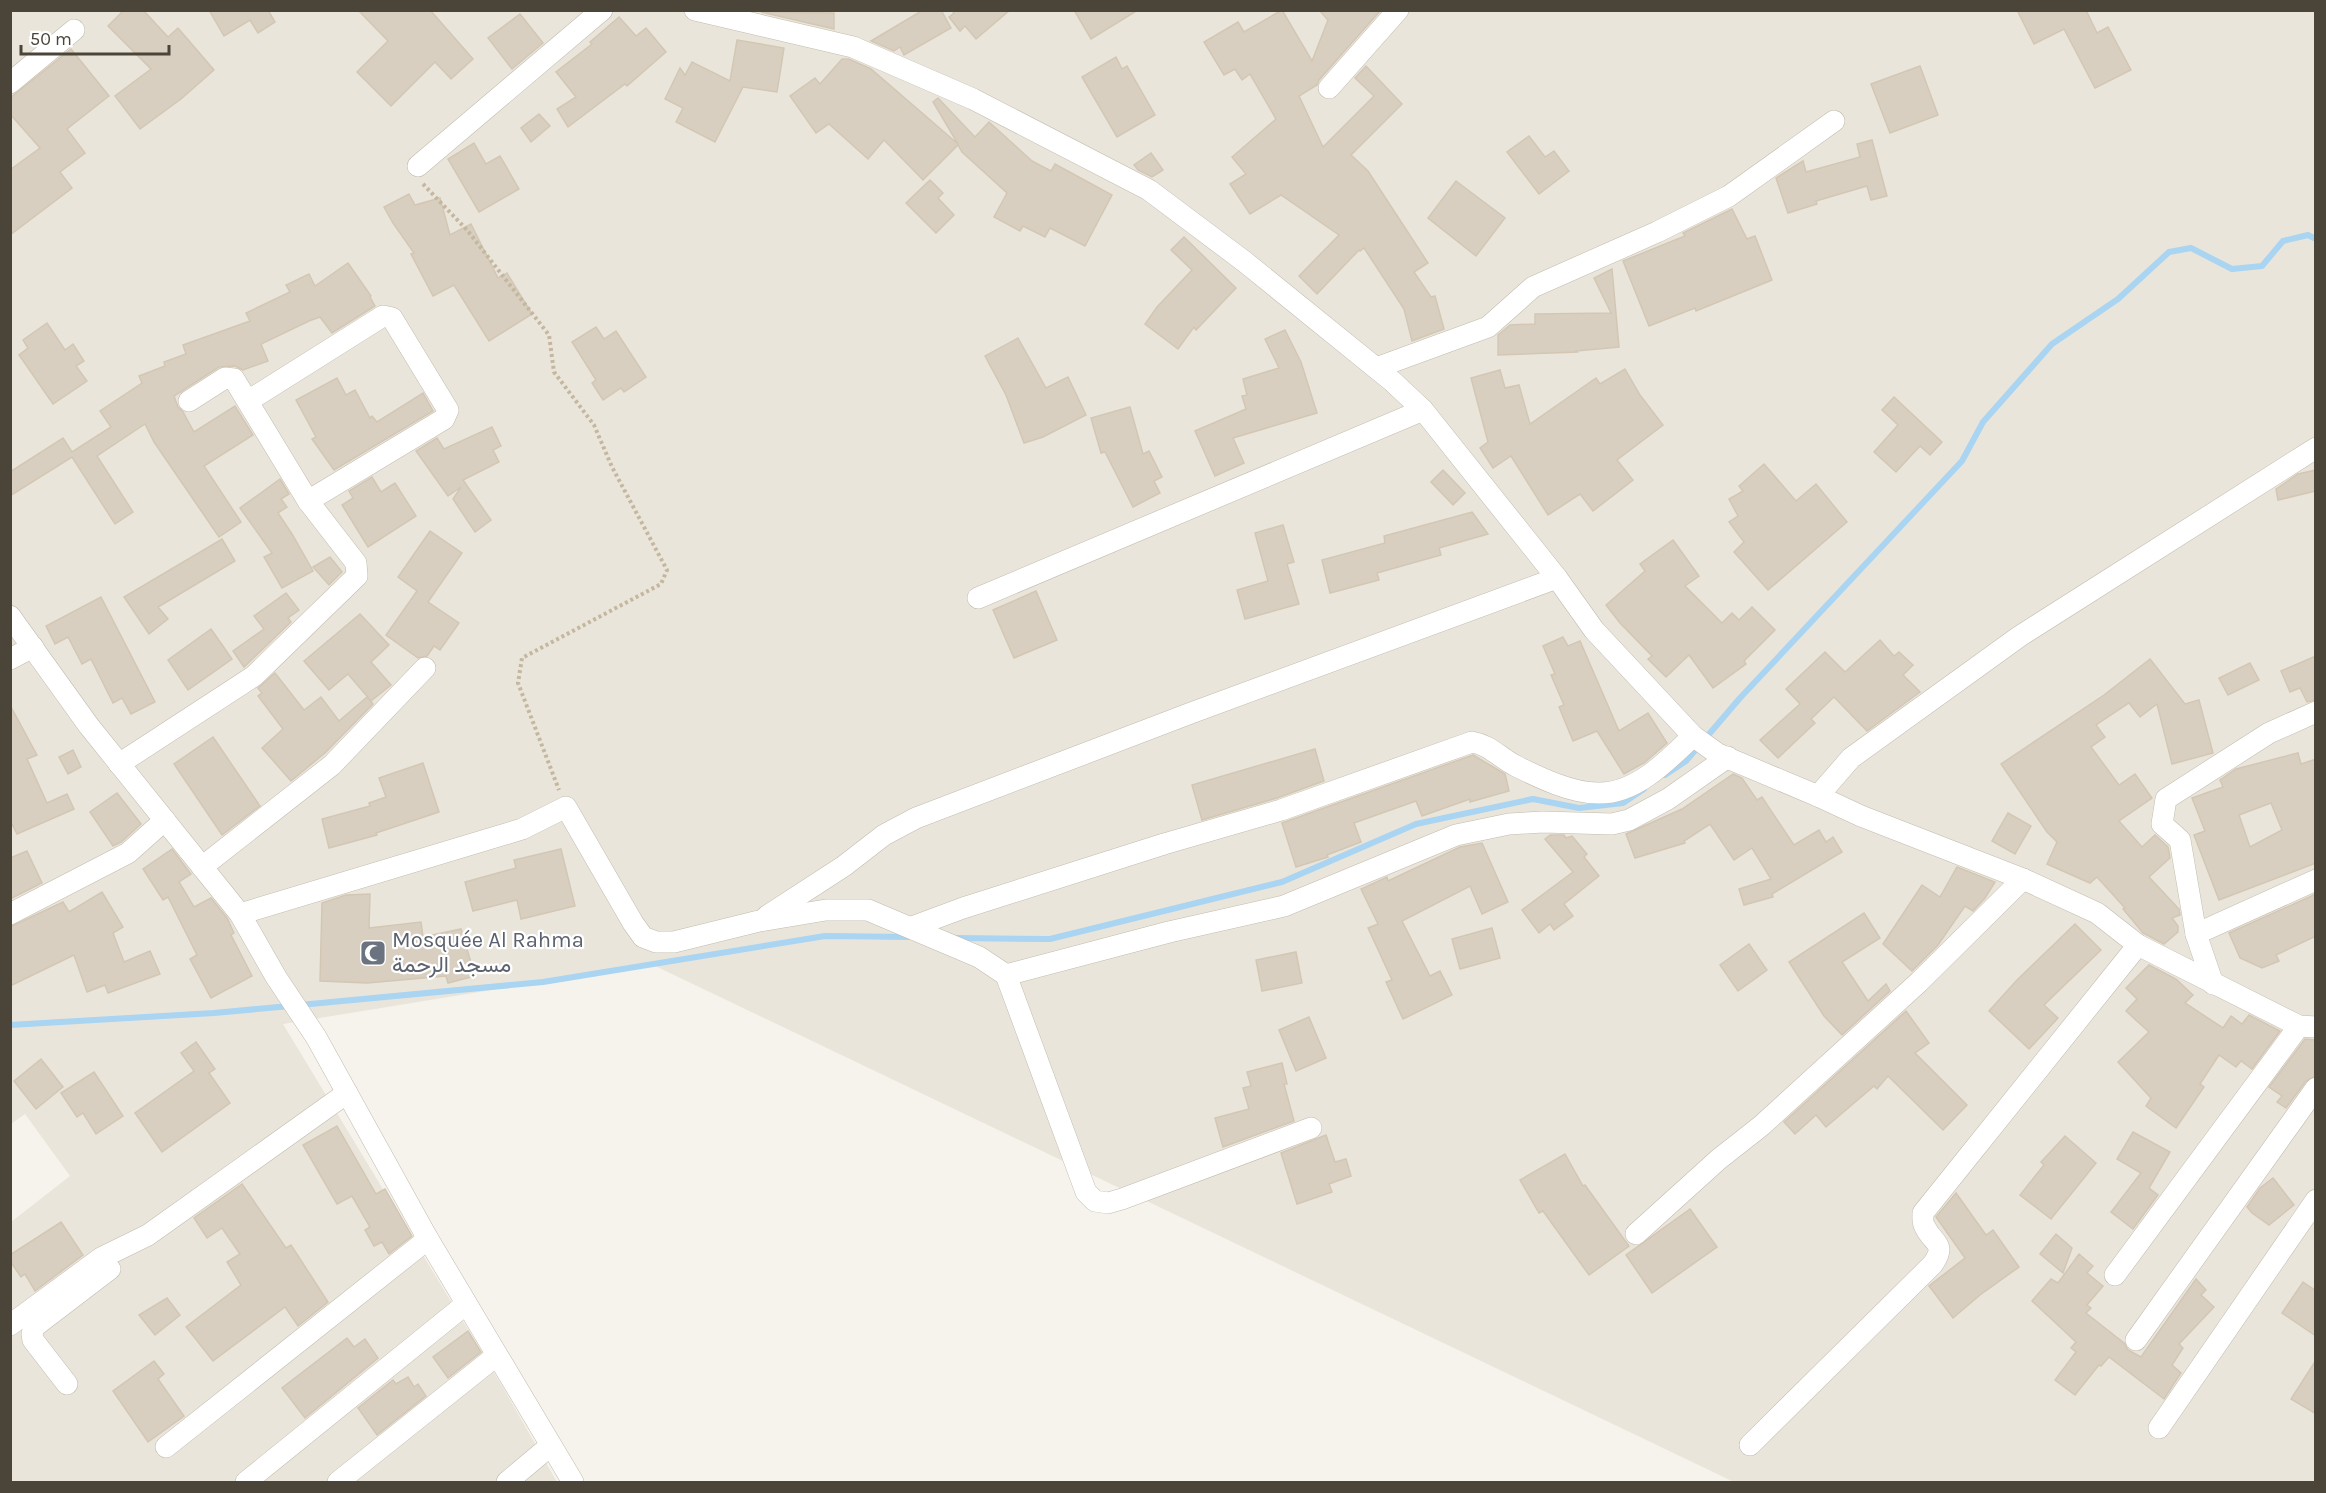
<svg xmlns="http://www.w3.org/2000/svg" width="2326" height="1493" viewBox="0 0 2326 1493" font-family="Karla,Vazirmatn,sans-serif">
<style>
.residential{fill:#eae5da}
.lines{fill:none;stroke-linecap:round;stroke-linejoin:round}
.stream{stroke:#a9d4f2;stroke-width:6}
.building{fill:#d8cfc1;stroke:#d3c7b4;stroke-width:1.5;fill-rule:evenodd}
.minor-casing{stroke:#c2bbae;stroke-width:22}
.path{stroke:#c4b79f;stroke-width:4;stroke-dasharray:3 3;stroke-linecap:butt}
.minor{stroke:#fff;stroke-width:21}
.labels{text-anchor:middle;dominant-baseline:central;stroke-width:4.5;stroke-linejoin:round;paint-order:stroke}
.worship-label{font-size:22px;fill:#5b616d;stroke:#fff;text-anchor:start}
</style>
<rect width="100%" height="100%" fill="#f6f3ec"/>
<polygon class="residential" points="11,11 2315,11 2315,1482 1734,1482 651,964 283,1024 501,1384 557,1482 11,1482 11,1222 70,1176 25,1114 11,1124"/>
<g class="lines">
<g class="stream">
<polyline points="1665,775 1686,761 1740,698 1962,461 1983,422 2052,344 2118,299 2169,252 2191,248 2232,269 2262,266 2283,241 2308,235 2316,239"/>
<polyline points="955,938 1050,939 1282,882 1416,824 1533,799 1579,808 1623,803 1644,789"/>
<polyline points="300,1005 543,982 825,936 912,937"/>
<polyline points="10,1025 214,1013 290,1006"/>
</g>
</g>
<g class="building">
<polygon points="124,10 143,10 168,37 178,28 214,70 181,99 140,129 115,96 151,69 108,26"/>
<polygon points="209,10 268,10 275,22 258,33 250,20 224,36"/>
<polygon points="358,10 430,10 473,59 451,79 435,62 391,106 357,72 388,41"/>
<polygon points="923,10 941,10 951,28 904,55 900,47 894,51 871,41"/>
<polygon points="952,10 1010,10 976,39 965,26 960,31 949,17 954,13"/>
<polygon points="1074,10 1138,10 1091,39"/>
<polygon points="1282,10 1312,61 1328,20 1319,10 1381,10 1319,80 1317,85 1299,96 1323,147 1374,96 1355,78 1366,66 1402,104 1351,155 1368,171 1428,263 1414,272 1431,297 1435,296 1444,329 1412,341 1404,309 1364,248 1360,251 1359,250 1317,294 1299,276 1339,235 1281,195 1250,214 1230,184 1246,174 1232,157 1276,119 1250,74 1242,80 1235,69 1224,75 1204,42 1238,22 1244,32"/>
<polygon points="2017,10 2086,10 2097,33 2108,27 2131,70 2095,88 2064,29 2034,44"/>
<polygon points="761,12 834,13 834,29"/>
<polygon points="520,14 543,43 512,69 488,38"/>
<polygon points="619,17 636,36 646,28 666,52 627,86 625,84 568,127 557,109 576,97 556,72 592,44 590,42"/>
<polygon points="737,40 784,48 777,92 743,87 715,142 676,122 683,108 665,99 680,68 685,75 692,62 730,81"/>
<polygon points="71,49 109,96 67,129 85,153 60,172 72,188 10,235 10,170 40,148 10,114 10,98"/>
<polygon points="1116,57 1122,69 1127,66 1155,115 1117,137 1082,77"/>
<polygon points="842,59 849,59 871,69 958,144 933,102 938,98 975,137 989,122 1032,161 1051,171 1055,164 1112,195 1085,246 1050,228 1045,237 1023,226 1020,231 994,217 1007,193 962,152 958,145 923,180 884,140 868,159 829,124 816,133 790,96 815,78 820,84"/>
<polygon points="1920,66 1938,115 1890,133 1871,84"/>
<polygon points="539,114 550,126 531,142 521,128"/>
<polygon points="1529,136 1545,157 1554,151 1569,171 1539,194 1507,152"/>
<polygon points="1872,140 1887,196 1871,200 1867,186 1816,201 1817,204 1788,213 1776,178 1803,161 1806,172 1860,157 1857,144"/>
<polygon points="474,143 486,164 500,156 519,189 479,212 448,159"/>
<polygon points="1151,153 1163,170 1152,177 1138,170 1134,165"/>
<polygon points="930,180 943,193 938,198 954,215 936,233 906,203"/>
<polygon points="1456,181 1505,218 1476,256 1428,218"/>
<polygon points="409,194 415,205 440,198 450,235 471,224 498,278 507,273 532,314 489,341 454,285 433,296 411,254 414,253 393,223 384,207"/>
<polygon points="1732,209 1747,239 1755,236 1772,280 1696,311 1695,308 1649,326 1623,261 1685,236 1683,233"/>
<polygon points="1184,237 1236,288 1196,330 1194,327 1178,349 1145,324 1157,307 1192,270 1171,250"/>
<polygon points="348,263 371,296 370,297 375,306 332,333 320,317 309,321 261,344 268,361 243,370 235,366 219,367 174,396 178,407 183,412 194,432 235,406 253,435 204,466 241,522 219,537 154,442 145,424 97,456 133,512 115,524 72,457 10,496 10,472 63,438 72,452 111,427 100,411 142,383 139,376 165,366 164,362 186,354 183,345 250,321 246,313 290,292 286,285 309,274 315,286"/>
<polygon points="1612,269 1619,347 1576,351 1577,352 1498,355 1498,335 1510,325 1535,324 1535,314 1611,313 1594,278"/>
<polygon points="47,323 65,350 73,344 84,361 76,366 87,381 53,404 19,355 28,348 23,340"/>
<polygon points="596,327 604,339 616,331 646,377 624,392 621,388 603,400 592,383 596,380 572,342"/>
<polygon points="1285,330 1301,362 1317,413 1233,438 1244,463 1215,476 1195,431 1246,409 1242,396 1247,395 1243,379 1279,368 1265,339"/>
<polygon points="1018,338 1046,388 1068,377 1086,415 1043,437 1024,443 1006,395 985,356"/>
<polygon points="1625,369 1640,395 1663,425 1617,460 1633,480 1593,511 1580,494 1548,515 1511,456 1493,468 1480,448 1488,442 1471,378 1500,370 1505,388 1519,385 1530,424 1596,378 1600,384"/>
<polygon points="337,378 346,395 355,390 370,418 372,416 377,422 423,393 433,411 334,470 312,439 316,437 296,400"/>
<polygon points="1894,397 1942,442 1930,455 1920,446 1896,472 1874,452 1898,425 1882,410"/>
<polygon points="1130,407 1143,454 1149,451 1162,477 1154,481 1160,493 1133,507 1105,452 1101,453 1091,418"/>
<polygon points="492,427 501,446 493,450 499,462 463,480 491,520 475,532 453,499 461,487 448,496 416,451 437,438 444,449"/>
<polygon points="1764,464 1796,501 1816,484 1847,522 1768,590 1734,552 1744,542 1729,522 1738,516 1729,499 1743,491 1739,486"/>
<polygon points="1443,470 1465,493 1453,505 1431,482"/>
<polygon points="2316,470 2316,491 2278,500 2276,489 2298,474"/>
<polygon points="372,477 381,492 395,483 416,516 368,547 342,505 353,498 349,491"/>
<polygon points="280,479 289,494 281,499 287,507 278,513 292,534 313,571 282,588 264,557 272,553 240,508"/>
<polygon points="1472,512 1488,534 1439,548 1441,555 1377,573 1379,580 1330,593 1322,560 1385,543 1384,536"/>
<polygon points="1283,525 1294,562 1287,564 1299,604 1245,619 1237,590 1268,581 1255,533"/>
<polygon points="430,531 462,553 428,602 459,623 440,650 434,646 427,656 418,658 386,635 417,591 398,577"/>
<polygon points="222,539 235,561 158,607 168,619 149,634 124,597"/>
<polygon points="1673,540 1699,576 1685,586 1722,623 1732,613 1739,620 1752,607 1775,630 1744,661 1746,664 1713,688 1689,655 1666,677 1648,659 1652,656 1620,623 1606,605 1645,571 1640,564"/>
<polygon points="330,557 342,572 329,585 313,567"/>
<polygon points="1036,591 1057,640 1014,658 993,610"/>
<polygon points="286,593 299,610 288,618 291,622 244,667 233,651 264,629 254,616"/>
<polygon points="101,597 155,702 131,714 122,698 113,703 91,659 82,664 68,637 55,644 46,626"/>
<polygon points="360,614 389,645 371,662 391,685 371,701 348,674 329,690 304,661"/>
<polygon points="211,629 232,659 188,690 168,660"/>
<polygon points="1563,637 1568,646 1580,641 1619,731 1648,713 1667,743 1644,763 1624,774 1597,731 1573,741 1559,707 1564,705 1551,675 1555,674 1543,646"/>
<polygon points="1880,640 1894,656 1899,652 1913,665 1903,675 1920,692 1867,731 1834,697 1811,719 1815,723 1778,758 1760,740 1800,704 1786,689 1825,652 1845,672"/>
<polygon points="2316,656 2316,700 2307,702 2300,688 2290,692 2281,671"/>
<polygon points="2150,659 2185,704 2199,700 2213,753 2172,764 2157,704 2140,717 2129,703 2096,725 2105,737 2091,747 2119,785 2135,774 2152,798 2119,821 2142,847 2155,835 2168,847 2170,858 2149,877 2179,909 2180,915 2172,918 2178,926 2178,932 2164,944 2143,933 2123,909 2125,908 2097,877 2090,883 2047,864 2057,842 2047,832 2001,764 2104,695"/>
<polygon points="2250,663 2259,680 2228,695 2219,678"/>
<polygon points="275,673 304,710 321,697 339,721 367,697 373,704 326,752 291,781 262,748 283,729 258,696 262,693 258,688"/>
<polygon points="10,705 37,755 27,759 47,803 67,794 74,809 17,834 10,820"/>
<polygon points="213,737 260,806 222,835 174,764"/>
<polygon points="1315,749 1324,781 1277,798 1202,820 1192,785"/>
<polygon points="73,750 81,767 68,774 59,757"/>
<path d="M2298,753L2301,764L2316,759V863L2219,900L2194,835L2205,831L2192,798L2223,787L2220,780L2236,769ZM2271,803L2282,830L2250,847L2239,815Z"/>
<polygon points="1473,755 1505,774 1509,791 1470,802 1470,799 1422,816 1416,801 1354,823 1361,842 1327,855 1328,857 1296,867 1282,823"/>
<polygon points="423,763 439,812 376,833 377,835 329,848 322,819 370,806 369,803 386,797 379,778"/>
<polygon points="1733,774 1742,778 1757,800 1762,797 1794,845 1819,830 1826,842 1833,837 1842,852 1772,894 1773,897 1744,905 1739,889 1771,879 1752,848 1734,860 1710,824 1684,841 1685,843 1635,858 1626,834 1682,809"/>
<polygon points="117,793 141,824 121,842 113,846 90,812"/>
<polygon points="2008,813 2031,826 2015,854 1992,841"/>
<polygon points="1550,835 1564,835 1566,838 1572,836 1587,854 1584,857 1599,876 1564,904 1573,916 1554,930 1550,924 1539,933 1522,910 1573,872 1545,839"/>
<polygon points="1482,843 1508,902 1482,914 1470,886 1402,921 1430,976 1440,971 1452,995 1403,1019 1386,982 1392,980 1368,928 1378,924 1361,889 1387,877 1388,881 1460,847"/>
<polygon points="172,849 191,874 179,882 194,907 211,898 227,918 234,933 231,935 252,976 211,998 190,959 197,955 168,897 163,900 143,869"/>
<polygon points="561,849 575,906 521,919 517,900 473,911 465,882 516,868 514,860"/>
<polygon points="27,851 42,883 10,899 10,858"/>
<polygon points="1957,867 1995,882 1985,898 1973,911 1965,906 1938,945 1912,971 1883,944 1922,885 1940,897"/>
<polygon points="102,892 123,927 113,933 124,962 150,951 160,974 108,993 105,985 87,992 74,955 10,986 10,927 63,902 69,912"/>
<polygon points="370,894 369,928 421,922 423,937 461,929 475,976 448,983 446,976 367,983 320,981 322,903 346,895"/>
<polygon points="2316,894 2316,936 2276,955 2279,961 2262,968 2240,958 2229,933"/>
<polygon points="1864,913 1880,938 1842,962 1868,1001 1886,984 1890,991 1842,1035 1824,1016 1789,962"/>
<polygon points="2075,924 2101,950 2044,1005 2058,1018 2029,1049 1989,1011 2017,980"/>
<polygon points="1492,928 1500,958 1460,969 1452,939"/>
<polygon points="1749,944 1767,970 1738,991 1720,965"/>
<polygon points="1296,952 1302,983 1262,991 1256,960"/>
<polygon points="2149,965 2176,979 2193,995 2185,1003 2223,1028 2231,1016 2242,1024 2249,1015 2280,1031 2252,1069 2241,1061 2236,1067 2219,1055 2200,1084 2204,1087 2176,1128 2146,1106 2151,1098 2118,1062 2149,1032 2126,1011 2137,999 2126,988"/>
<polygon points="1906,1011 1929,1043 1915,1053 1967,1105 1943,1130 1888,1076 1877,1089 1874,1086 1826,1127 1816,1115 1795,1134 1784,1122"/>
<polygon points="1309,1017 1326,1058 1296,1071 1279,1030"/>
<polygon points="2305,1039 2316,1040 2316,1076 2306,1081 2286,1108 2277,1102 2282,1096 2269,1087"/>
<polygon points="196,1042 215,1069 209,1073 230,1103 162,1152 135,1113 194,1071 181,1053"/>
<polygon points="41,1059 63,1087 36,1109 14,1081"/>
<polygon points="1282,1063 1287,1084 1284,1084 1294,1121 1223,1147 1215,1118 1249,1109 1243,1088 1251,1086 1247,1072"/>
<polygon points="94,1072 123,1116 96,1134 83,1113 77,1117 61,1093"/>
<polygon points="337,1126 376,1194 385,1189 412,1236 389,1254 382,1242 374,1246 365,1230 370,1227 352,1196 337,1204 303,1145"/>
<polygon points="2133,1132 2170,1152 2149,1188 2158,1195 2133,1229 2111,1212 2141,1173 2117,1159"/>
<polygon points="1326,1135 1335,1162 1346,1159 1351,1176 1329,1184 1332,1192 1297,1204 1281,1153"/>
<polygon points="2065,1136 2096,1163 2051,1219 2020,1195 2044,1165 2041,1162"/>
<polygon points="1565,1154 1583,1186 1585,1185 1629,1246 1589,1275 1543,1211 1539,1213 1520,1180"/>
<polygon points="2273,1178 2294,1205 2269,1225 2252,1213 2247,1207 2260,1188"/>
<polygon points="242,1184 286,1248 291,1245 328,1302 298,1326 285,1307 213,1361 186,1327 241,1285 227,1262 240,1254 222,1228 207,1238 194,1218"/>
<polygon points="1956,1193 1986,1235 1993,1230 2019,1267 1980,1295 1953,1318 1929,1286 1965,1258 1936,1217"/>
<polygon points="1690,1209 1717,1247 1652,1293 1626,1255"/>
<polygon points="61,1222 83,1255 35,1291 25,1274 21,1277 10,1261 10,1255"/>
<polygon points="2056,1234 2072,1248 2063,1273 2040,1254"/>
<polygon points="2079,1254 2093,1266 2087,1273 2103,1286 2087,1305 2091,1308 2086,1313 2124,1343 2128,1350 2141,1357 2196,1279 2206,1290 2201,1295 2214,1307 2179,1344 2183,1348 2172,1365 2181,1373 2164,1399 2109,1357 2101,1366 2099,1365 2075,1395 2055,1380 2076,1352 2071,1348 2076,1342 2032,1301 2051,1279 2058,1283"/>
<polygon points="2303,1282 2316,1291 2316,1336 2282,1313"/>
<polygon points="167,1298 180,1315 155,1335 139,1315"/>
<polygon points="468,1331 481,1352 448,1378 433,1357"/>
<polygon points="347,1338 354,1347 365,1339 378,1358 305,1418 282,1388"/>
<polygon points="2316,1360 2316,1414 2291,1399"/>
<polygon points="154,1361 164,1374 158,1379 184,1416 148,1442 113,1391"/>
<polygon points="408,1377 414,1387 418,1384 426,1396 377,1435 358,1408 393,1380 396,1384"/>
</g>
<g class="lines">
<defs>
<g id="minor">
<polyline points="695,10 853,47 973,99 1149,190 1245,262 1392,381 1423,410 1557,578 1594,630 1693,736 1718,754 1818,796 1861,816 2023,879 2097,913 2138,945 2299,1026 2316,1027"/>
<polyline points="10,83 74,30"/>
<polyline points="1329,88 1398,10"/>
<polyline points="418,166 602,10"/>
<polyline points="1376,368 1488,327 1533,287 1657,232 1729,196 1834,121"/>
<polyline points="248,401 383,316 392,318 448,410 444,419 308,501"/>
<polyline points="978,598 1423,410"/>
<polyline points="10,616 89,726 240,914 276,977 316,1037 428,1239 573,1482"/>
<polyline points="10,659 33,647"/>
<polyline points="119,764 254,676 357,576 356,563 308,501 234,379 225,378 189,401"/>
<polyline points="1818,796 1851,758 2020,636 2316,448"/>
<polyline points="202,867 332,765 425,668"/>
<polyline points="10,914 128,853 165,820"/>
<polyline points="240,914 522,829 566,807 633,923 643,937 656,942 674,942 759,921 826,910 868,910 979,957 1006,975 1169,932 1284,906 1456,835 1509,824 1543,822 1612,824 1629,820 1668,799 1728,757"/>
<polyline points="767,916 844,866 884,835 916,818 1191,713 1557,578"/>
<path d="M912,927L963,908L1164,844L1281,810L1472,742C1490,745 1500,758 1516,766C1540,778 1573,794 1600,793C1637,793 1668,760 1693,736"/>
<polyline points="2196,934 2316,880"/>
<polyline points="1006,975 1086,1192 1095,1201 1108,1203 1122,1199 1311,1128"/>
<polyline points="2213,984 2196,934 2180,840 2162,824 2166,799 2269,733 2316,712"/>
<polyline points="1636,1234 1719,1159 1761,1126 1919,982 2023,879"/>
<polyline points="2115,1275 2299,1026"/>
<polyline points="10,1325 101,1258 148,1235 347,1093"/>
<polyline points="2136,1340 2316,1088"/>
<polyline points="67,1384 33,1340 32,1334 34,1327 110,1269"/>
<polyline points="2159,1428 2316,1200"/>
<path d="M1750,1445L1933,1264C1947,1243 1933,1244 1925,1227C1922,1223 1923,1217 1923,1213L2138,945"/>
<polyline points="166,1447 428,1239"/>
<polyline points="246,1482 466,1304"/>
<polyline points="338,1482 496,1356"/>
<polyline points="507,1482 550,1446"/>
</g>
</defs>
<use href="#minor" class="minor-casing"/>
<polyline class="path" points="423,184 467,230 549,335 554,372 594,425 612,467 667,570 661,584 522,658 518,683 559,790"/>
<use href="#minor" class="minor"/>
</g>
<defs>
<symbol id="mosque-square" viewBox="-11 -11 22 22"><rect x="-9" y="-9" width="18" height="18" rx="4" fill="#6b7280" stroke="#fff"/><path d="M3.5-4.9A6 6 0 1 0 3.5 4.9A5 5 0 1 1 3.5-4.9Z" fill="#fff"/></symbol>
</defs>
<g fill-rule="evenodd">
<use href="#mosque-square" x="358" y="938" width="30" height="30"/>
</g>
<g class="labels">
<g class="worship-label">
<text x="392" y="940">Mosquée Al Rahma<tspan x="392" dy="25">مسجد الرحمة</tspan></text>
</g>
</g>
<rect width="2326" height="1493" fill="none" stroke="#4b4439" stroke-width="24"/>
<path d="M21 45v9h148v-9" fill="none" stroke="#4b4439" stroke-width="3"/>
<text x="30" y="45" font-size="18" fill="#4b4439" stroke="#ffffff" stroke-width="4.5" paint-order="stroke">50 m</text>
</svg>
